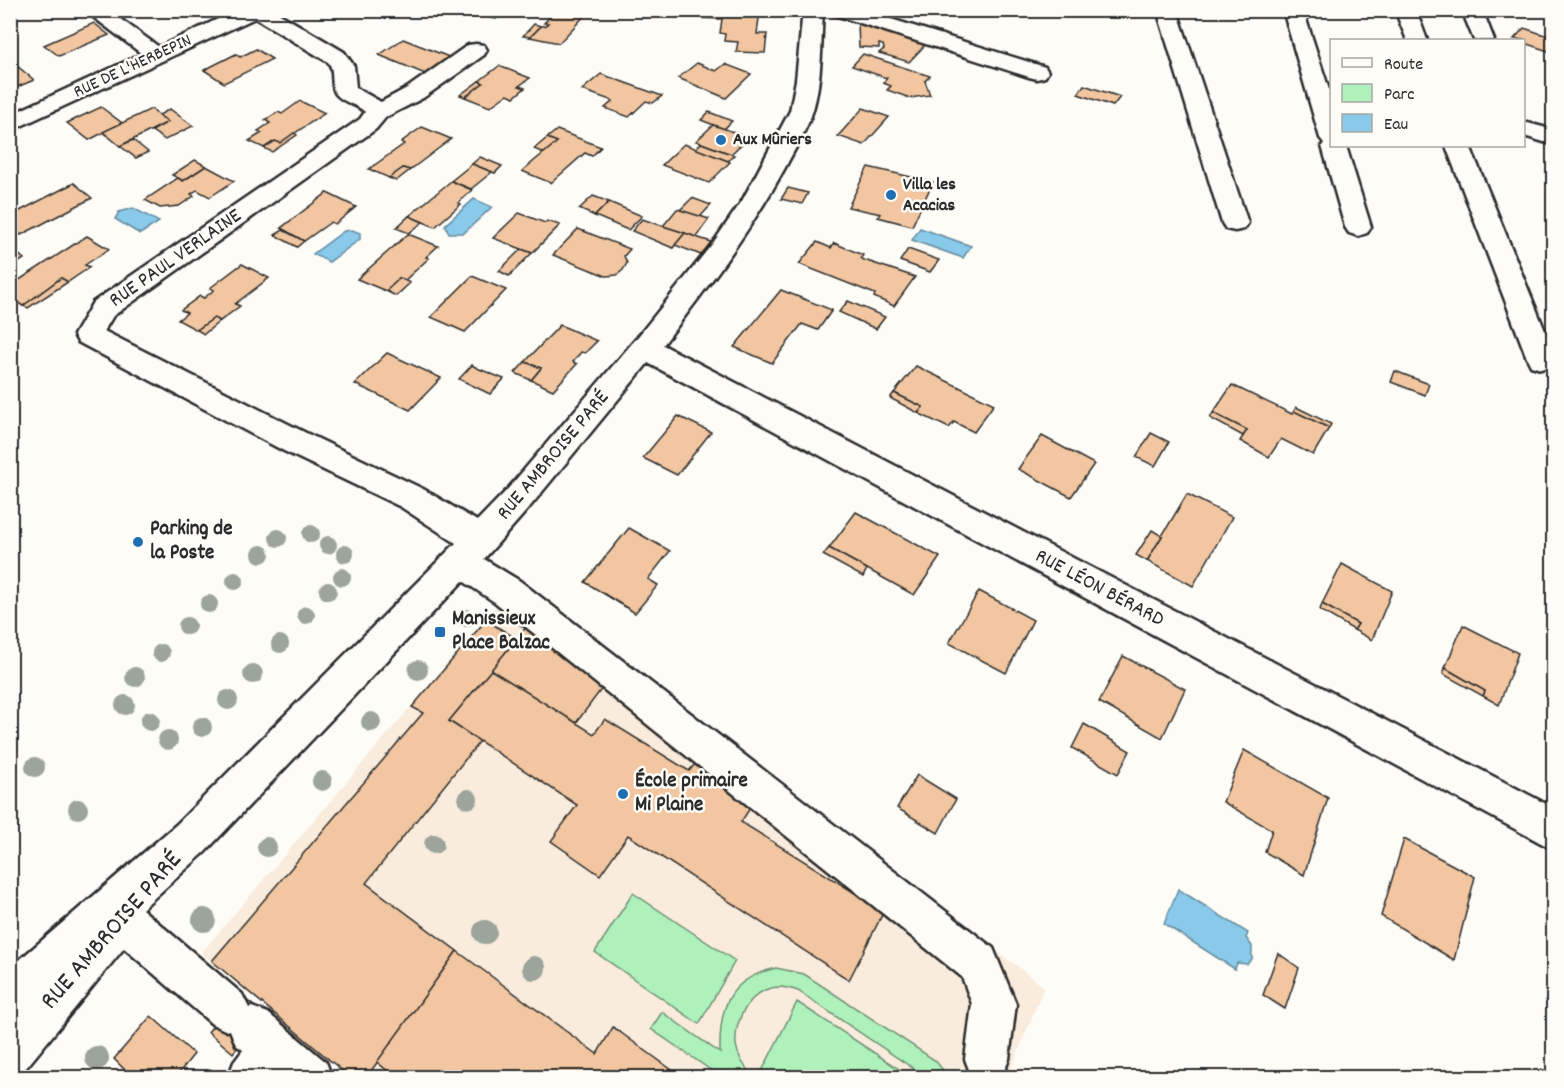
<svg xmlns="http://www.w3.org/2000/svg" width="1564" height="1088" viewBox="0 0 1564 1088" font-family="Dekko,sans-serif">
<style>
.built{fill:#f9ecdd}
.green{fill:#aef1bb;stroke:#6c8e73;stroke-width:1.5}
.water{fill:#89caea;stroke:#638a9e;stroke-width:1.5}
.building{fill:#f1c6a0;stroke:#2b2b2b;stroke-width:1.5}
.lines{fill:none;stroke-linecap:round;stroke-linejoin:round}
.minor-casing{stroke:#2b2b2b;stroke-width:5}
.minor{fill:#fdfcf7;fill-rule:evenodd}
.tree{fill:#9ca49b}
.poi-dot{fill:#1f6fb2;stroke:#fdfcf7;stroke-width:2}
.labels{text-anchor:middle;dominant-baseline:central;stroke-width:5;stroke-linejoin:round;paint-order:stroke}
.far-street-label{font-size:18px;fill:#2b2b2b;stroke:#fdfcf7}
.far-poi-label{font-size:18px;font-weight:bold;fill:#2b2b2b;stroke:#fdfcf7;text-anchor:start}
.street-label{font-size:21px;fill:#2b2b2b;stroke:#fdfcf7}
.poi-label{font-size:21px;font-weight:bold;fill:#2b2b2b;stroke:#fdfcf7;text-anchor:start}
.near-street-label{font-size:26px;fill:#2b2b2b;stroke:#fdfcf7}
</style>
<rect width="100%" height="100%" fill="#fdfcf7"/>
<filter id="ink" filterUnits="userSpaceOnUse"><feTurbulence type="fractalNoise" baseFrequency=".0167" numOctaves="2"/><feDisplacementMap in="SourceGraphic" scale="12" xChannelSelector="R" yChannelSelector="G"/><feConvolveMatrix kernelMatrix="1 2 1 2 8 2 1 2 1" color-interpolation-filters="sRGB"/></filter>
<g filter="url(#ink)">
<polygon class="built" points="517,582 1044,987 1008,1077 351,1078 201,953"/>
<g class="green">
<polygon points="633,893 735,961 699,1024 595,952"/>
<path d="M776,968L804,974L936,1061L948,1077H926L798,991C792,989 785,987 779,987C751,988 734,1019 736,1045C738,1057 746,1069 754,1077H721L651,1029L662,1012L720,1053C719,1007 728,979 776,968Z"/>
<polygon points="797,1002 911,1077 772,1077 762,1071"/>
</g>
<g class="water">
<polygon points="474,199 492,207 464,233 449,233 445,225"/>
<polygon points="133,208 159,222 140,234 115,219 119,212"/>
<polygon points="920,228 971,246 963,258 912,240"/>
<polygon points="352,230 360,233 360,239 329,262 313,254 344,231"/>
<polygon points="1178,889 1248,933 1246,938 1252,946 1252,959 1247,964 1237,963 1235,969 1164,924"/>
</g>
<g class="building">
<polygon points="455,10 506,10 496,19"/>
<polygon points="556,10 590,10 559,43 530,37 541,26 545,26 548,23 544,23"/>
<polygon points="701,10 760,10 757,34 767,34 765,53 736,52 738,42 724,41 725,34 720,33 722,19 699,18"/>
<polygon points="94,23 109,35 59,56 44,45"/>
<polygon points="858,23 925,45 909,62 879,53 884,49 883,45 879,44 879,48 859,47"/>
<polygon points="534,24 541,26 530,37 523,36"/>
<polygon points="1524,28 1554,38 1554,53 1524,43 1524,40 1514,39"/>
<polygon points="403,39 454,59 430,76 379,55"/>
<polygon points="256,49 272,59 224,83 204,70 236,54 240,57"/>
<polygon points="863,54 930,76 925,81 930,95 910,98 887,90 891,86 883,83 887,78 852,66"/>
<polygon points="697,63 716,71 725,64 751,74 726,98 678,78"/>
<polygon points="16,65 34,80 10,90 10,67"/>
<polygon points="499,66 530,78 519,86 525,88 514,97 508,94 490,107 465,97 483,83 479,81"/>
<polygon points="601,74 662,96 653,103 646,101 629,117 605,108 613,101 582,90"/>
<polygon points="479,81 483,83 465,97 460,95"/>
<polygon points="1084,85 1120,97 1113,106 1078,94"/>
<polygon points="300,101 325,113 280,143 275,141 264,148 249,141 262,133 258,131 270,123 265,120 278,112 282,114"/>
<polygon points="101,107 122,123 89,140 67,123"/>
<polygon points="863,108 889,117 864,145 838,136"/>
<polygon points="151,109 168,122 120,146 103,132"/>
<polygon points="170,109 193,126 165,140 152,131 168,122 159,115"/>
<polygon points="709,112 732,121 724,129 701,120"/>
<polygon points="713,125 728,130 748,138 731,154 696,141"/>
<polygon points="422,127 451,139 410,170 403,168 389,178 369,169 404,144 401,142"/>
<polygon points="557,130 601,147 592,156 585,153 551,183 522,171 557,142 547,138"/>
<polygon points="294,133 297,135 272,152 264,148 275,141 280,143"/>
<polygon points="547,138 557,142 544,153 534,149"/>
<polygon points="133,140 148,152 136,158 120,146"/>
<polygon points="701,143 731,154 734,155 728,161 695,149"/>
<polygon points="684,144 728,161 730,162 709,183 662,165"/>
<polygon points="480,157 502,166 495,173 472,164"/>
<polygon points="195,160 206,166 183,181 172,175"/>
<polygon points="472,164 492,172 471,189 451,181"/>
<polygon points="206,166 234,181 210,197 197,190 191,194 194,196 179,206 160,208 145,200 178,178 183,181"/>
<polygon points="868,167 933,182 912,226 878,217 881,214 848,207"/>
<polygon points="403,168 410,170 396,181 389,178"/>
<polygon points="451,181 472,190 458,203 461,204 435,227 409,216"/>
<polygon points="74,183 92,198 21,235 10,225 10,216"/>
<polygon points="788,188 808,193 802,204 781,199"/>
<polygon points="327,193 356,207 335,224 331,222 304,241 281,228"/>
<polygon points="593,196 609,202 595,216 579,209"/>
<polygon points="692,198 711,205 700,217 680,210"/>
<polygon points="609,202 642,216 628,230 595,216"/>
<polygon points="677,209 709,219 696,237 663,226"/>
<polygon points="519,213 545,223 547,221 560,225 532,253 493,238"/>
<polygon points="409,216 423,222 409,233 396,228"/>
<polygon points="642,219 663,226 685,233 673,248 632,231"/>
<polygon points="578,229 630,249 624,256 627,263 623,270 617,275 606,276 553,255"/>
<polygon points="283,230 304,241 297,247 275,235"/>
<polygon points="685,233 696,237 711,242 701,255 675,245"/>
<polygon points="408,234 438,246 426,257 429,258 404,281 400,278 386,291 357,279"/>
<polygon points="87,236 109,249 85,265 90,267 68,282 61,278 23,306 10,298 10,286"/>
<polygon points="817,242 831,248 834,243 863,255 861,258 864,260 915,277 894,306 874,297 875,294 799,264"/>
<polygon points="11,248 24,259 16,264 10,260"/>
<polygon points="521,249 532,253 509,276 499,271"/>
<polygon points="908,249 939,260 930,272 900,261"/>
<polygon points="242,264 269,278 235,304 240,306 220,321 214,318 197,330 178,320 187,313 181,310 200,296 204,298 214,290 210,288"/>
<polygon points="472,276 506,290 465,332 431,317"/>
<polygon points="61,278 68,282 28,308 23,306"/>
<polygon points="400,278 410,283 396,296 386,291"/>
<polygon points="781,290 832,310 818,330 802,324 772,363 734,347"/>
<polygon points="848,301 885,317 876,329 839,312"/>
<polygon points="214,318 220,321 204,334 197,330"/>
<polygon points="560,325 597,341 585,353 581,352 573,362 577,364 553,390 531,380 541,368 525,362"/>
<polygon points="387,353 441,378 410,410 355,384"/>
<polygon points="525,362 541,368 531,380 515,373"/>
<polygon points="472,365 477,368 504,379 490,394 459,379"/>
<polygon points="916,366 994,404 974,432 954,422 949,428 918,413 923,407 894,393"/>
<polygon points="1395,371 1429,384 1425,395 1391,382"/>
<polygon points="1232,385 1292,414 1294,411 1329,428 1313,455 1281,439 1269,457 1240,441 1247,430 1213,413"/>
<polygon points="894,393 923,407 918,413 890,398"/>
<polygon points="1296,407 1331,424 1329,428 1294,411"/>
<polygon points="1213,413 1247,430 1243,436 1210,418"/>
<polygon points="678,416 711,432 677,475 643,458"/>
<polygon points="1151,433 1169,442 1155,466 1136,457"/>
<polygon points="1042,436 1094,464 1071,497 1018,469"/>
<polygon points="1187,494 1232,517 1193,586 1147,561"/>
<polygon points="856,512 940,557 914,595 829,548"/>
<polygon points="629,528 670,551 648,579 658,585 635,613 585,582"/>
<polygon points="1152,530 1162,536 1147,561 1136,555"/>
<polygon points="829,548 867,569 863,577 823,555"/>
<polygon points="1342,564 1392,591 1372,640 1354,630 1358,624 1322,604"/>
<polygon points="979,591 1033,620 1006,673 949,643"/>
<polygon points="1322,604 1358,624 1354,630 1320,610"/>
<polygon points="486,620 517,639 449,721 480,741 366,883 457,951 366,1078 351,1078 212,961 423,713 412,707"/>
<polygon points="1463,625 1518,653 1499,705 1483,696 1485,691 1445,668"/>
<polygon points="527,626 603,687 576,723 491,670"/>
<polygon points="1123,656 1185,689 1162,738 1099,702"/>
<polygon points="1445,668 1485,691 1483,696 1443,674"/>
<polygon points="491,670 594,734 605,719 689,771 695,764 750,808 741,822 884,911 849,980 628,835 600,875 551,841 577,805 449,721"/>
<polygon points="1084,724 1130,751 1118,774 1072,748"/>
<polygon points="1244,750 1328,798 1304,875 1265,852 1272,830 1223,802"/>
<polygon points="917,775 956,799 938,833 897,808"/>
<polygon points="1404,839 1475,877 1454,960 1381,916"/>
<polygon points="457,951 597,1054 613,1027 683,1078 396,1078 377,1062"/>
<polygon points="1278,953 1299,968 1285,1009 1263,995"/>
<polygon points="239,994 264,1014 233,1053 208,1032"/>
<polygon points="151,1016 194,1054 175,1078 133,1078 114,1059"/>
</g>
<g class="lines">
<defs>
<g id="minor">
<path d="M84,10H108L159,47L237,10H273L344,52L354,66L356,88L381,102L407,88L468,45L476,44L484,45L487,50L484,55L423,98L386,117L376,129L113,316L104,331L306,433L423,489L477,521L506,491L640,334L713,243L742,201L790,111L796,80L803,10H823C821,43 822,79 813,110C807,129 796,147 787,164C752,229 708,286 663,345L1554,808V850L648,363L528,509L484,559L520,581L993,948L1016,1004L1009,1059L1003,1075C993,1079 981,1079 971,1075L965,1059L972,1004L962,977L496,603L463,581L205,852L142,909L242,994L249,1008L252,1007L268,1013L326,1062L332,1078H228L234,1062L243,1050L236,1045L230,1030L227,1031L212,1024L124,948L26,1068L10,1074V968L177,824L456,543L401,507L284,451L78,342L74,335L93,302L360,119L365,112C357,104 343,103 336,94C329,86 336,71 328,62L255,18L10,131V115L142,54Z"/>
<polygon points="829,10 862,10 1045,67 1048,72 1045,77 1037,79 1029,77 832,14"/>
<polygon points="1157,10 1177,10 1248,223 1244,229 1235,231 1226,229 1222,223"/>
<polygon points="1283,10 1303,10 1332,99 1332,146 1346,146 1371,227 1367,233 1358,236 1349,233 1345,227 1322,146 1324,143 1320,138"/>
<polygon points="1395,10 1416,10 1427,40 1407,40"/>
<polygon points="1464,10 1486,10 1484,14 1494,40 1474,40 1463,13"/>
<polygon points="1524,122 1554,130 1554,145 1524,136"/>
<polygon points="1446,146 1470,146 1554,353 1551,366 1541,369 1531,366 1527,358"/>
</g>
</defs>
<use href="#minor" class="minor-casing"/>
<use href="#minor" class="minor"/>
</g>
<g class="tree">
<circle cx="311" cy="534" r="9"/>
<circle cx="278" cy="538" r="9"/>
<circle cx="328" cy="545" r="9"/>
<circle cx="261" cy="554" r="9"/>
<circle cx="345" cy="554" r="9"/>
<circle cx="342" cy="577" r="9"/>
<circle cx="235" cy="581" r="9"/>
<circle cx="328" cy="591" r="9"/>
<circle cx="209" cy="604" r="9"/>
<circle cx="306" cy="615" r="9"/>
<circle cx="466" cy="618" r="9"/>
<circle cx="187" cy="626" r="9"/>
<circle cx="280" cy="644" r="9"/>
<circle cx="161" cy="653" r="9"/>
<circle cx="418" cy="670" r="10"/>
<circle cx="253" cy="674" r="10"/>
<circle cx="135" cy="677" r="10"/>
<circle cx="228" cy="700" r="10"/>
<circle cx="125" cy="705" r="10"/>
<circle cx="150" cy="721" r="10"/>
<circle cx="371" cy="722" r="10"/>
<circle cx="202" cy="727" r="10"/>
<circle cx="168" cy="740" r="10"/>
<circle cx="35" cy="767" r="10"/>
<circle cx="322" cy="781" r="10"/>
<circle cx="468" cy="799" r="10"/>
<circle cx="78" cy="809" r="10"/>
<circle cx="434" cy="844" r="10"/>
<circle cx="267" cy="847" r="10"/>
<circle cx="204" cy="920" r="12"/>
<circle cx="485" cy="932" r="12"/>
<circle cx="534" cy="968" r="12"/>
<circle cx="97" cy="1058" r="12"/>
</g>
</g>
<g class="poi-dot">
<circle cx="721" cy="140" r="6"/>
<circle cx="891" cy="195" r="6"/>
<circle cx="138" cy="542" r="6"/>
<rect x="434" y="626" width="12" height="12" rx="3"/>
<circle cx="623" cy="794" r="6"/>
</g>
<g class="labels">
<g class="far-street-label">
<text transform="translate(133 67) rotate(-25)">RUE DE L'HERBEPIN</text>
</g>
<g class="far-poi-label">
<text x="733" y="140">Aux Mûriers</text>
<text x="903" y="185">Villa les<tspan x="903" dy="21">Acacias</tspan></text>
</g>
<g class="street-label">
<text transform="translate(176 259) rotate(-35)">RUE PAUL VERLAINE</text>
<text transform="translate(554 456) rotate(-50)">RUE AMBROISE PARÉ</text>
<text transform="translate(1099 589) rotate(28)">RUE LÉON BÉRARD</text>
</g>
<g class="poi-label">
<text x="150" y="530">Parking de<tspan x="150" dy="24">la Poste</tspan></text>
<text x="452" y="620">Manissieux<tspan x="452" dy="24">Place Balzac</tspan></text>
<text x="635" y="782">École primaire<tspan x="635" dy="24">Mi Plaine</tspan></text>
</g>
<g class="near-street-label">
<text transform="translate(112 931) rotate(-49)">RUE AMBROISE PARÉ</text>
</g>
</g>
<rect width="1564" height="1088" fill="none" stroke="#fdfcf7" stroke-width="36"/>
<rect x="18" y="18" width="1528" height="1052" fill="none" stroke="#2b2b2b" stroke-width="2" filter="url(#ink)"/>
<rect x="1330" y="39" width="195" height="108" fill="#fdfcf7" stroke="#a9a8a5" stroke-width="1.5"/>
<rect x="1342" y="58" width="30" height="9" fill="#fdfcf7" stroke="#a9a8a5" stroke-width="1.5"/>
<text x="1384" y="69" font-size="18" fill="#2b2b2b">Route</text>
<rect x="1342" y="84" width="30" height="18" fill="#aef1bb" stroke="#a9a8a5" stroke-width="1.5"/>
<text x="1384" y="99" font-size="18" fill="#2b2b2b">Parc</text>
<rect x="1342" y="114" width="30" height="18" fill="#89caea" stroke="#a9a8a5" stroke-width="1.5"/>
<text x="1384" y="129" font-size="18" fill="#2b2b2b">Eau</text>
</svg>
